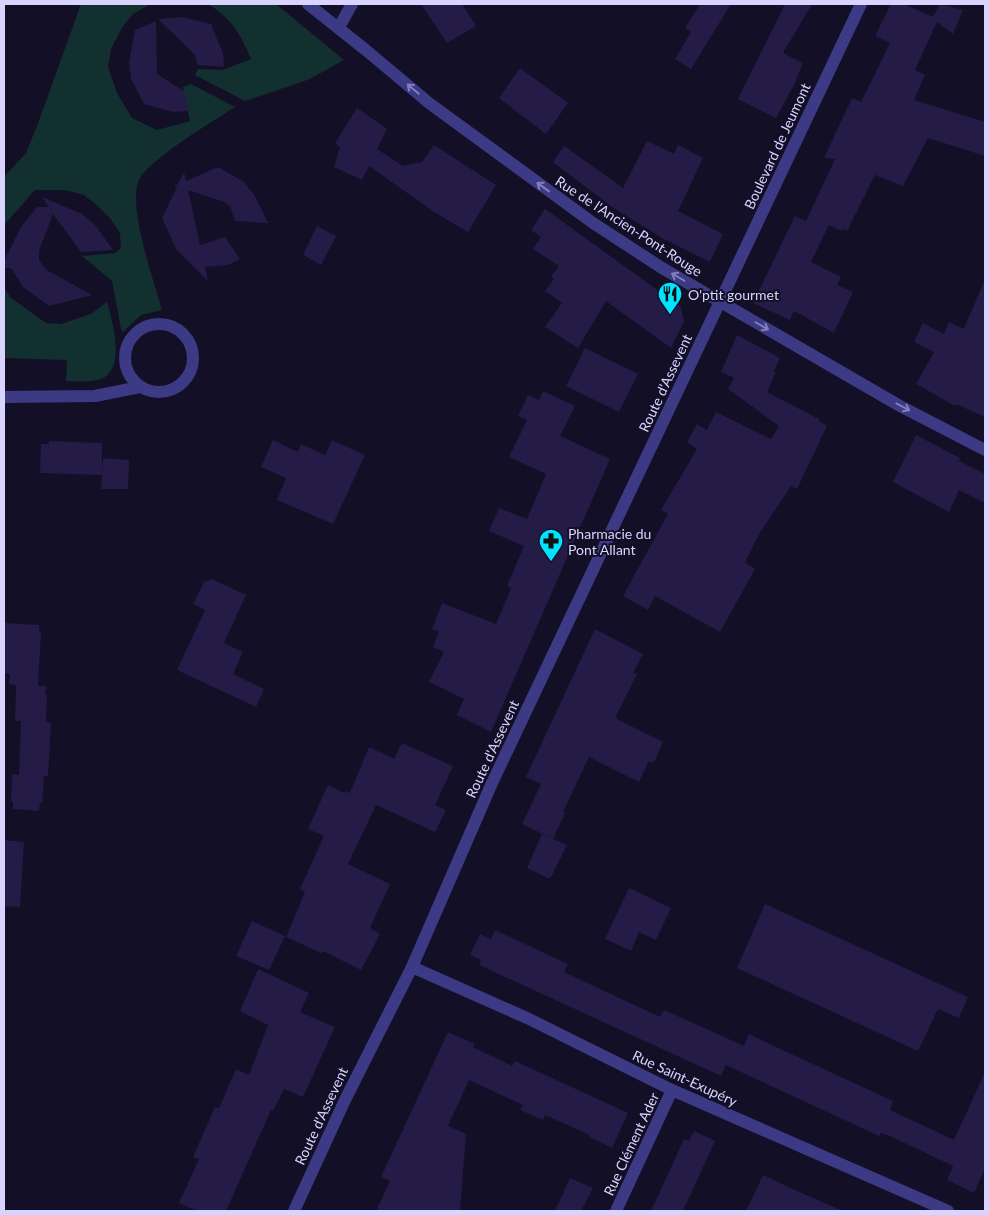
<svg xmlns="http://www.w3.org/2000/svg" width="989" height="1215" viewBox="0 0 989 1215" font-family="Lato,sans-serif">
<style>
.green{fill:#12302f}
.building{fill:#241b47}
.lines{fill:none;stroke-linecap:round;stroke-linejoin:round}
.minor{stroke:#3d3a85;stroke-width:12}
.tertiary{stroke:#3d3a85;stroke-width:12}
.oneway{stroke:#837fbc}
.labels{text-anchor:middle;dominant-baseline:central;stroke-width:4;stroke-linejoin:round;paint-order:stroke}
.street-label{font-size:14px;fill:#d9d4ff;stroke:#130f26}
.poi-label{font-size:14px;fill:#d9d4ff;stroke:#130f26;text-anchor:start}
</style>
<rect width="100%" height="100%" fill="#130f26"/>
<g class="green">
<path d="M81,4H150L132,15L123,26L111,49L108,67L117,93L132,118L157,130L190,121L183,87L191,84L235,107C214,121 149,159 139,180C127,206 154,281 162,310L141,315L123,332L121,329L112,281L82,256L115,253L121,248L120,233L110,218L99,207L84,195L65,190H35L4,225V177L26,153L37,126Z"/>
<path d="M208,4H276L344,60L310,79L245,101L195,75L198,69L222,70L251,59C240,33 232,19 208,4Z"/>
<path d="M4,288L11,298L46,323L61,324L91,314L107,302C112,319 125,365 105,377C94,383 78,381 66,381L67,360L4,358Z"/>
</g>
<g class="building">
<polygon points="421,4 462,4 476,26 447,43"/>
<polygon points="700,4 731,4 691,69 675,59 691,32 685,28"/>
<polygon points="785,4 812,4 783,53 803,63 794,85 776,118 738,99"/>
<polygon points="891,4 903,4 933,17 940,4 963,10 953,34 937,22 915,70 925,75 914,100 985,122 985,156 928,138 903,186 875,175 847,231 842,229 841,231 829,225 811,262 841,277 837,285 853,292 834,333 794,311 790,320 753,303 795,216 806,221 835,159 824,158 852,98 861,102 890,43 875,36"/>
<polygon points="182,17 211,24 223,53 224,67 198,65 194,54 158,19"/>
<polygon points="156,21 157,74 184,91 189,111 173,112 144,104 131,79 129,62 135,30"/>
<polygon points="520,68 568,103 546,134 499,98"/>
<polygon points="357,108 387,129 377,149 403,166 422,162 434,145 496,185 468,232 434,212 369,166 362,180 334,167 340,147 335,143"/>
<polygon points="647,141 674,154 678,145 703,158 678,211 723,234 710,262 662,238 612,207 553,162 564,146 623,188"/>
<polygon points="218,167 244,182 255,196 268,223 235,221 230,206 224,202 188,190 200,245 225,237 240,259 228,265 205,267 208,281 176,249 162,218 177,187 174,186 178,184 184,172 186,181"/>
<polygon points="42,197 82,214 95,225 113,250 81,252 53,214 39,251 39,260 45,269 92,295 49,306 23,287 11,268 4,268 4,261 21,227 37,207 49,207"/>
<polygon points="545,209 681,307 684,321 671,348 606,301 578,348 545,327 562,303 545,291 554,279 551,277 559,266 533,249 541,237 531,230"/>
<polygon points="317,226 336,236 321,265 303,255"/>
<polygon points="985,279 985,417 956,404 955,406 916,384 934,352 914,342 923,323 944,334 949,322 964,329"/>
<polygon points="737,335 780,358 774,371 776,372 767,392 819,419 819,421 827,426 797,489 791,486 761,531 745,562 755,569 720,632 655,596 648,610 623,596 668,514 661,510 697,449 687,442 697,424 707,430 716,412 771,439 779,426 728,389 734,378 721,372"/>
<polygon points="585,348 638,374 619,412 566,386"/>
<polygon points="543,391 575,406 560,436 610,459 491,732 457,715 464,699 429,682 444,652 433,647 439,632 432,629 442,603 496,624 511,588 507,586 524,546 489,531 499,508 527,519 546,474 509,457 527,420 518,416 528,395 539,400"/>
<polygon points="916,435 960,458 959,461 985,474 985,503 959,490 949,512 893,482"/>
<polygon points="273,440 298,452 301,444 325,455 332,440 365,455 333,524 277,500 286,478 261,467"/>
<polygon points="49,441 102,443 102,473 103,458 129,460 128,489 101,489 102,475 40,473 41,444 49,444"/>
<polygon points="212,579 246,595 224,643 243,652 233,674 264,689 256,707 177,670 205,610 193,604 204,582"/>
<polygon points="4,623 39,625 39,633 41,633 38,686 46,686 45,695 47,695 46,722 51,723 48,776 44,776 42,803 40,803 39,811 13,809 13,802 11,801 12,774 19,775 21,721 15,721 16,685 9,684 10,674 4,673"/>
<polygon points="595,629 643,654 633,673 637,674 615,718 663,742 655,760 653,763 649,761 639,782 589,757 563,812 565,813 553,839 522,824 541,784 526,777"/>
<polygon points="402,743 453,766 435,805 446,810 435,832 376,805 348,864 390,884 370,928 380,934 361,970 323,951 321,953 286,937 305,892 300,889 324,836 308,829 328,785 344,793 345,791 350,793 369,747 394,759"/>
<polygon points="542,834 567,845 550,879 527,868"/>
<polygon points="4,840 24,842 20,907 4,906"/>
<polygon points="629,888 671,908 656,940 639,932 631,951 605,939"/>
<polygon points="765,904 968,997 959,1018 938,1009 918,1051 737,968"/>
<polygon points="252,921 285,936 269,970 236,956"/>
<polygon points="495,930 568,964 564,972 660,1017 664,1010 744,1046 749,1034 774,1046 893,1101 890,1110 954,1140 985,1072 985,1168 974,1193 947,1180 953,1166 890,1136 881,1133 879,1136 726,1065 721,1076 479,965 481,960 470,955 480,934 491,939"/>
<polygon points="258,969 309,993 300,1012 335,1027 303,1097 284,1089 273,1111 271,1110 226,1211 197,1211 179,1203 199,1159 193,1157 215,1107 219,1108 236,1069 249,1075 268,1025 240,1011"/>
<polygon points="448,1032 475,1044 473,1047 512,1066 515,1061 628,1113 612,1148 589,1137 590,1135 545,1115 543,1120 520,1110 523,1105 469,1080 448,1126 466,1134 460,1211 376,1211 390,1181 381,1177"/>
<polygon points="694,1131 715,1141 683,1211 651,1211 684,1139 689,1141"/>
<polygon points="763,1175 786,1186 843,1211 746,1211"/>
<polygon points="570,1178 593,1188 581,1211 555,1211"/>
</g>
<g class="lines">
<g class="minor">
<polyline points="308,4 367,51 429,103 593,223 662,268 900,406 985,450"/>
<polyline points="339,27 352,4"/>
<circle cx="159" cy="358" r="34"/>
<polyline points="4,397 95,396 140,387"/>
<polyline points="412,967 527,1018 672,1090 948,1211"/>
<polyline points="616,1211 672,1090"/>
</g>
<polyline class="tertiary" points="294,1211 345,1100 412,967 492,783 861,4"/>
</g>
<defs><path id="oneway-shaft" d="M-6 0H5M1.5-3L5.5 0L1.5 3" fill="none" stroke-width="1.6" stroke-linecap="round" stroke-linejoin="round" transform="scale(1.25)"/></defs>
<g class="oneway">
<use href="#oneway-shaft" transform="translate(413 89) rotate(-140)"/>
<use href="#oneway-shaft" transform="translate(543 187) rotate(-144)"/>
<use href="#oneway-shaft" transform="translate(678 277) rotate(-150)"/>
<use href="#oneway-shaft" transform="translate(762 326) rotate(30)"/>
<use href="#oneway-shaft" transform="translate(903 407) rotate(28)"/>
</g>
<defs>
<symbol id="restaurant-pin" viewBox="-11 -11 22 30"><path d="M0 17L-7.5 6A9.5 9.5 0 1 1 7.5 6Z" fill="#00e5ff" stroke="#130f26"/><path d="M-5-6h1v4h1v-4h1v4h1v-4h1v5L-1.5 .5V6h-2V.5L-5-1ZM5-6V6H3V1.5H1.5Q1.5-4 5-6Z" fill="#111"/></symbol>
<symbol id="pharmacy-pin" viewBox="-11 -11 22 30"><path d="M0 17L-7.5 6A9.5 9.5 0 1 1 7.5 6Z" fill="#00e5ff" stroke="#130f26"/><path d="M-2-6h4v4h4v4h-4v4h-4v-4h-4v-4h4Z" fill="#111"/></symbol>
</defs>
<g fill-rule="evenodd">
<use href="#restaurant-pin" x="656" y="280" width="28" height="38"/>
<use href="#pharmacy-pin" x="537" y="527" width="28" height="38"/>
</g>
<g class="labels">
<g class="street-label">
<text transform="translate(777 146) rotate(-65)">Boulevard de Jeumont</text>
<text transform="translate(629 226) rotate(33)">Rue de l'Ancien-Pont-Rouge</text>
<text transform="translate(665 383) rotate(-65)">Route d'Assevent</text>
<text transform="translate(492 749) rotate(-65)">Route d'Assevent</text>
<text transform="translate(685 1078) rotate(25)">Rue Saint-Exupéry</text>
<text transform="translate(321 1116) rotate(-65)">Route d'Assevent</text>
<text transform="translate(631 1144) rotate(-65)">Rue Clément Ader</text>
</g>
<g class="poi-label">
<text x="688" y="294">O'ptit gourmet</text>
<text x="568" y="533">Pharmacie du<tspan x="568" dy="16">Pont Allant</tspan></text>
</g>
</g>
<rect width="989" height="1215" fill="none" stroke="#d9d4ff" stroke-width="10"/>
</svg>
